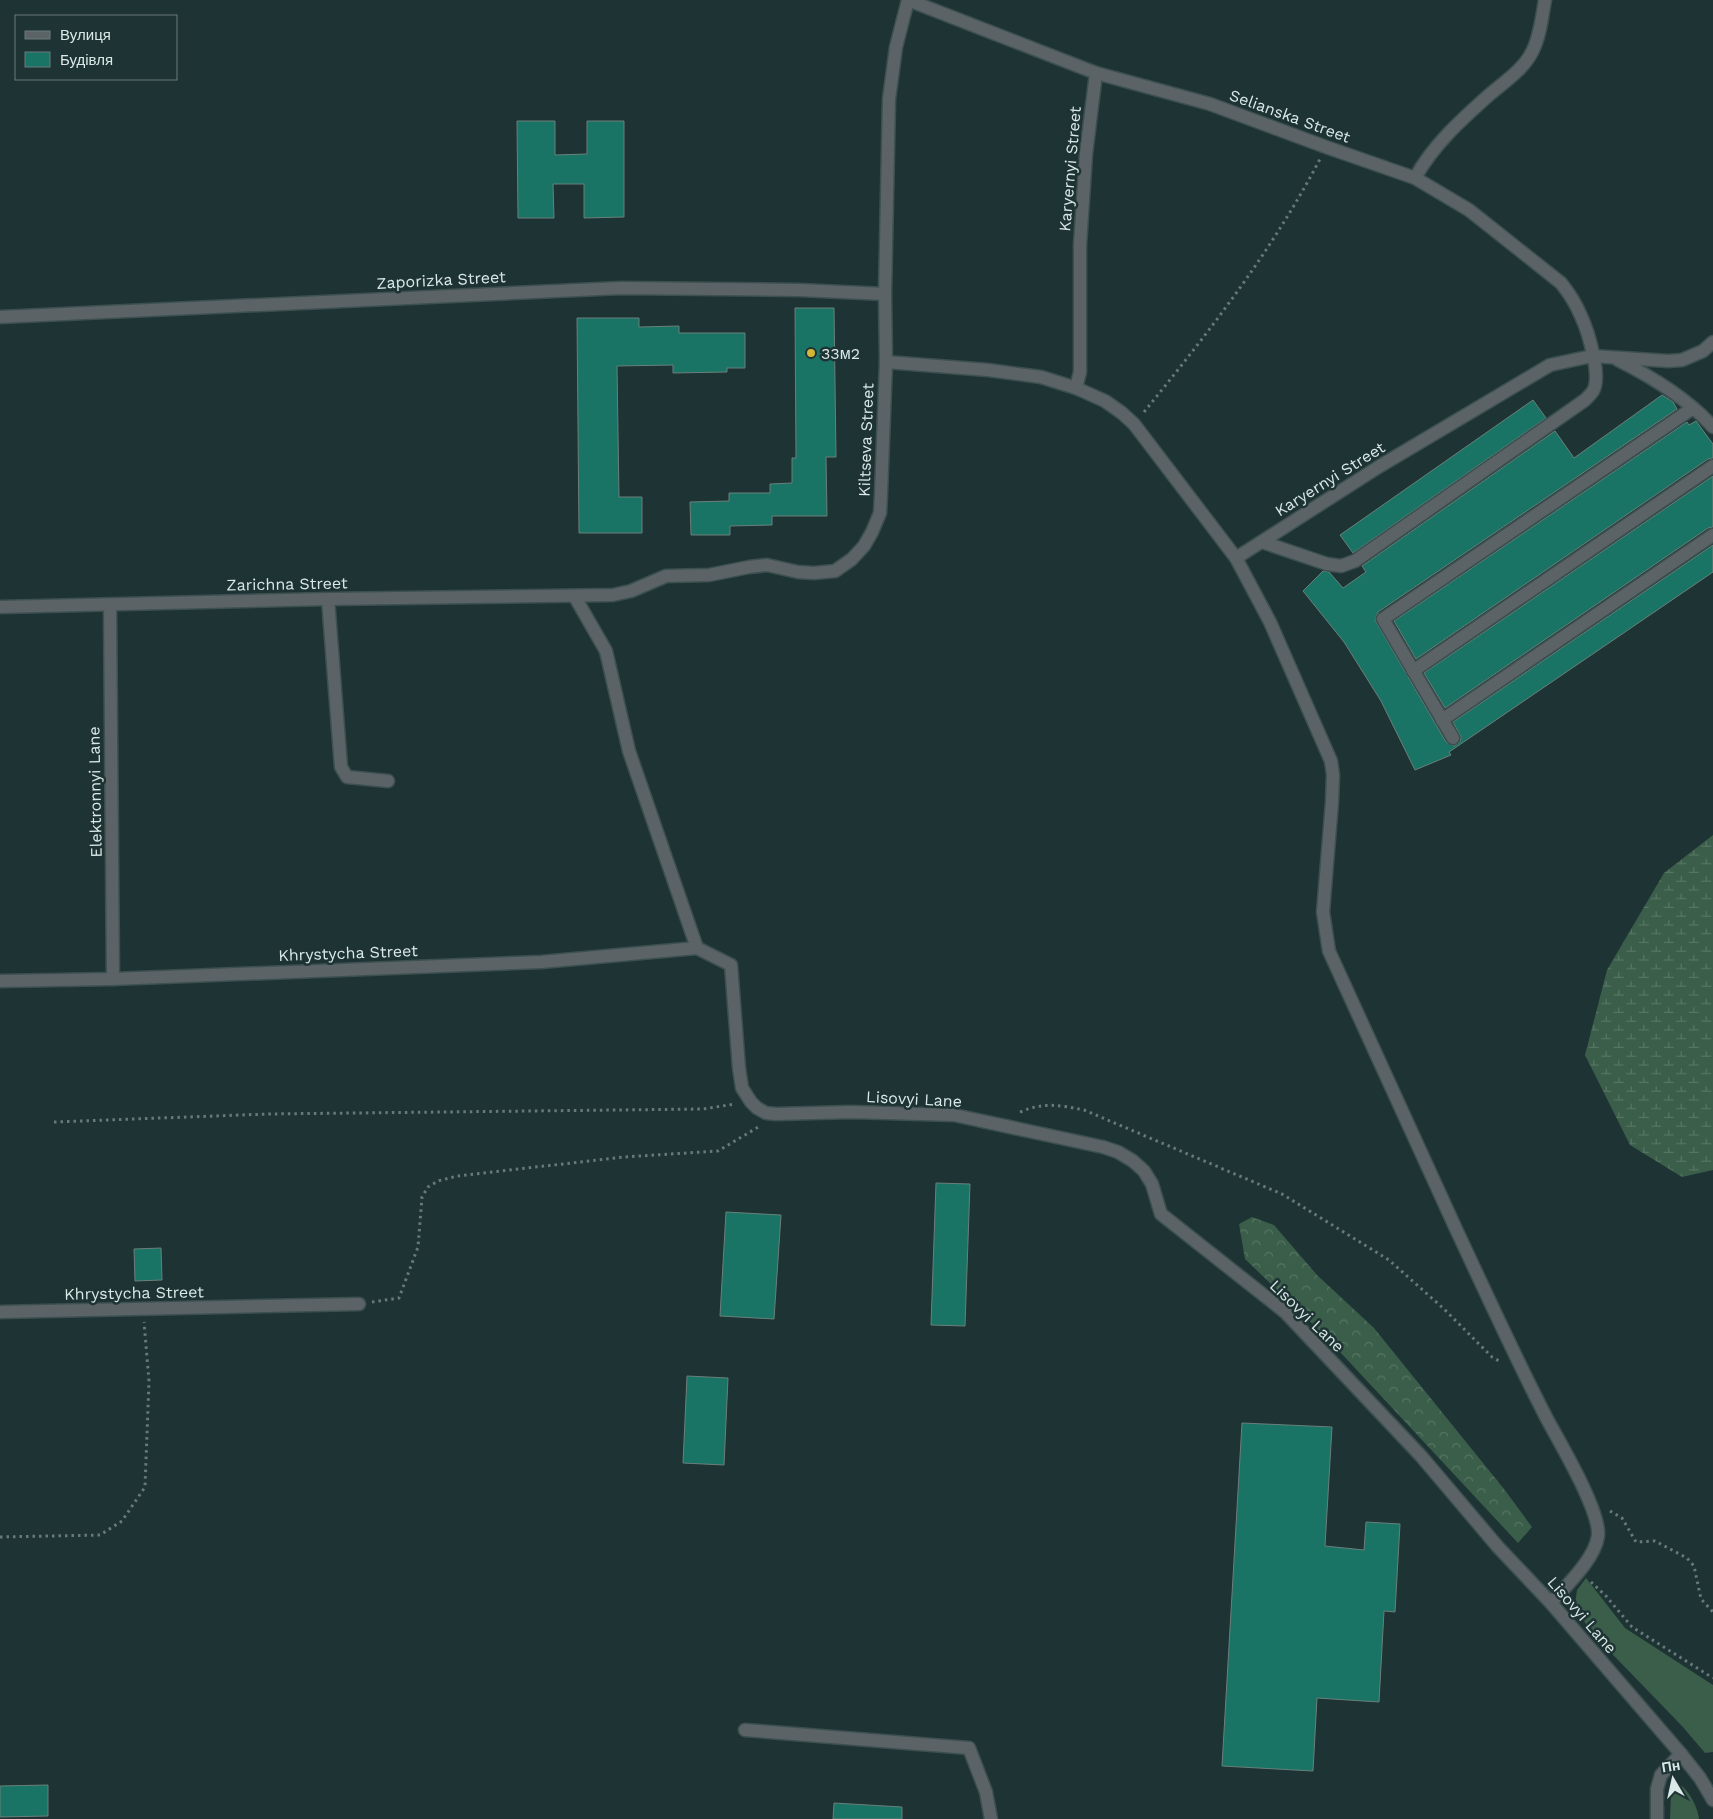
<svg xmlns="http://www.w3.org/2000/svg" width="1713" height="1819" viewBox="0 0 1713 1819" font-family="'Work Sans',sans-serif">
<style>
.grass{fill:#3a5e49}
.forest{fill:url(#forest-crowns)}
.wetland{fill:url(#wetland-marsh)}
.building{fill:#1a7465;stroke:#6a807a}
.lines{fill:none;stroke-linecap:round;stroke-linejoin:round}
.minor-casing{stroke:#3c5051;stroke-width:15}
.path{stroke:#67797a;stroke-width:3;stroke-dasharray:2.5 4;stroke-linecap:butt}
.minor{stroke:#5b6366;stroke-width:12}
.poi-dot{fill:#d3b635;stroke:#1e3334;stroke-width:2}
.labels{text-anchor:middle;dominant-baseline:central;stroke-width:5;stroke-linejoin:round;paint-order:stroke}
.street-label{font-size:16px;fill:#dbe8e8;stroke:#1e3334}
.poi-label{font-size:16px;fill:#dbe8e8;stroke:#1e3334;text-anchor:start}
</style>
<defs>
<pattern id="forest-crowns" width="20" height="18" patternUnits="userSpaceOnUse" patternTransform="scale(1.25)"><rect width="20" height="18" fill="#3a5e49"/><path d="M2 6a3 3 0 1 1 6 0M12 15a3 3 0 1 1 6 0" fill="none" stroke="#567563"/></pattern>
<pattern id="wetland-marsh" width="20" height="14" patternUnits="userSpaceOnUse" patternTransform="scale(1.25)"><rect width="20" height="14" fill="#3a5e49"/><path d="M1 5h8M5 5V1M11 12h8M15 12V8" fill="none" stroke="#567563"/></pattern>
</defs>
<rect width="100%" height="100%" fill="#1e3334"/>
<g class="grass">
<polygon points="1586,1578 1625,1628 1713,1685 1713,1752 1705,1753 1682,1726 1589,1630 1575,1604 1577,1590"/>
<path d="M1678,1786H1682C1690,1793 1698,1808 1699,1819H1670L1671,1794Z"/>
</g>
<polygon class="forest" points="1252,1217 1274,1225 1317,1275 1374,1328 1504,1489 1532,1527 1518,1543 1327,1338 1245,1259 1239,1224"/>
<polygon class="wetland" points="1713,835 1713,1170 1682,1177 1630,1145 1585,1055 1607,970 1664,873"/>
<g class="building">
<polygon points="517,121 555,121 555,155 587,154 587,121 624,121 624,217 584,218 584,184 553,184 554,218 518,218"/>
<polygon points="795,308 834,308 836,457 826,457 827,516 772,516 772,525 730,526 730,535 691,535 690,502 729,501 729,493 770,493 770,484 792,483 792,458 796,458"/>
<polygon points="577,318 639,318 639,327 679,326 679,333 745,333 745,368 727,368 727,372 673,373 673,365 617,366 619,497 642,497 642,533 579,533"/>
<polygon points="1662,395 1673,402 1677,409 1378,612 1375,620 1446,742 1454,746 1460,742 1461,737 1453,722 1713,545 1713,572 1449,752 1451,755 1415,770 1381,701 1344,642 1303,591 1323,571 1329,572 1343,588 1366,572 1362,566 1555,431 1574,458"/>
<polygon points="1533,400 1546,418 1353,553 1340,535"/>
<polygon points="1696,421 1713,444 1713,458 1708,459 1416,659 1394,621 1687,422 1689,425"/>
<polygon points="1713,476 1713,527 1708,528 1445,708 1424,673"/>
<polygon points="936,1183 970,1184 965,1326 931,1325"/>
<polygon points="726,1212 781,1215 774,1319 720,1316"/>
<polygon points="161,1248 162,1280 135,1281 134,1249"/>
<polygon points="687,1376 728,1378 724,1465 683,1463"/>
<polygon points="1242,1423 1332,1427 1325,1546 1364,1550 1366,1522 1400,1524 1395,1612 1384,1611 1379,1702 1317,1698 1313,1771 1222,1766"/>
<polygon points="48,1785 48,1816 0,1817 0,1786"/>
<polygon points="834,1803 902,1807 902,1819 833,1819"/>
</g>
<g class="lines">
<defs>
<g id="minor">
<path d="M908,0L1096,73L1210,104L1326,147L1415,178L1469,210L1561,283C1569,293 1576,304 1581,316C1588,331 1602,377 1593,391C1591,394 1588,397 1585,400L1355,561L1341,566L1327,564L1262,542"/>
<path d="M1415,178C1433,145 1461,120 1489,95C1504,82 1523,70 1532,52C1540,37 1542,17 1545,0"/>
<polyline points="0,317 621,288 799,290 885,294"/>
<path d="M1618,360C1652,377 1687,398 1713,427"/>
<path d="M886,362L988,370L1041,377L1076,388L1105,401L1122,413L1134,424L1236,558L1270,622L1331,761L1333,775L1332,802L1323,912L1329,951C1371,1044 1414,1136 1456,1229C1486,1293 1515,1357 1547,1419C1560,1443 1601,1512 1598,1536C1595,1559 1566,1586 1551,1603"/>
<polyline points="1076,388 1080,372 1080,245 1086,154 1096,73"/>
<polyline points="1236,558 1380,466 1550,365 1592,356 1668,361 1682,360 1703,351 1713,342"/>
<polyline points="575,597 606,651 629,751 697,948 731,965 739,1068 742,1088 751,1102 757,1108 766,1113 776,1114 852,1112 954,1115 1103,1147 1118,1152 1133,1161 1144,1171 1152,1184 1161,1214 1285,1312 1421,1456 1498,1547 1551,1603 1681,1754 1700,1778 1713,1800"/>
<polyline points="328,599 341,767 347,777 388,781"/>
<polyline points="110,605 113,979"/>
<polyline points="0,607 328,599 613,595 631,591 666,576 709,575 749,567 767,565 798,572 814,573 835,571 852,559 864,546 872,532 880,513 881,494 886,362 885,294 889,99 896,47 908,0"/>
<polyline points="1413,671 1713,466"/>
<polyline points="1442,720 1713,535"/>
<polyline points="1453,738 1383,619 1693,408"/>
<polyline points="0,981 113,979 541,962 697,948"/>
<polyline points="0,1312 359,1304"/>
<polyline points="745,1730 969,1748 986,1792 991,1819"/>
<polyline points="1657,1819 1657,1789 1661,1775 1681,1754"/>
</g>
</defs>
<use href="#minor" class="minor-casing"/>
<g class="path">
<path d="M1144,412C1209,332 1272,251 1320,159"/>
<path d="M1020,1112C1044,1102 1059,1105 1084,1110L1282,1194L1389,1260L1444,1309L1492,1357L1501,1362"/>
<polyline points="54,1122 268,1114 703,1109 735,1104"/>
<polyline points="372,1302 399,1298 418,1247 422,1197 428,1187 438,1181 457,1176 624,1157 718,1151 760,1126"/>
<polyline points="1610,1511 1622,1518 1636,1542 1655,1541 1687,1558 1694,1566 1701,1599 1713,1612"/>
<polyline points="0,1537 100,1535 122,1521 145,1487 149,1381 144,1322"/>
<polyline points="1591,1582 1606,1596 1632,1627 1713,1678"/>
</g>
<use href="#minor" class="minor"/>
</g>
<circle class="poi-dot" cx="811" cy="353" r="5"/>
<g class="labels">
<g class="street-label">
<text transform="translate(1290 116) rotate(20)">Selianska Street</text>
<text transform="translate(1070 169) rotate(-85)">Karyernyi Street</text>
<text transform="translate(441 280) rotate(-3)">Zaporizka Street</text>
<text transform="translate(866 440) rotate(-88)">Kiltseva Street</text>
<text transform="translate(1330 479) rotate(-32)">Karyernyi Street</text>
<text transform="translate(287 584) rotate(-1)">Zarichna Street</text>
<text transform="translate(95 792) rotate(-91)">Elektronnyi Lane</text>
<text transform="translate(348 953) rotate(-2)">Khrystycha Street</text>
<text transform="translate(914 1099) rotate(3)">Lisovyi Lane</text>
<text transform="translate(134 1293) rotate(-1)">Khrystycha Street</text>
<text transform="translate(1307 1316) rotate(44)">Lisovyi Lane</text>
<text transform="translate(1582 1615) rotate(49)">Lisovyi Lane</text>
</g>
<g class="poi-label">
<text x="821" y="353">33м2</text>
</g>
</g>
<rect x="15" y="15" width="162" height="65" fill="#1e3334" stroke="#6a7b7c"/>
<rect x="25" y="31" width="25" height="8" fill="#5b6366" stroke="#6a7b7c"/>
<text x="60" y="40" font-size="15" fill="#dbe8e8">Вулиця</text>
<rect x="25" y="52" width="25" height="15" fill="#1a7465" stroke="#6a7b7c"/>
<text x="60" y="65" font-size="15" fill="#dbe8e8">Будівля</text>
<g transform="translate(1673 1779) rotate(351)" stroke="#1e3334" stroke-width="4" paint-order="stroke">
<path d="M0-4L9 19L0 12L-9 19Z" fill="#dbe8e8"/>
<text y="-8" font-size="14" font-weight="bold" text-anchor="middle" fill="#dbe8e8">Пн</text>
</g>
</svg>
